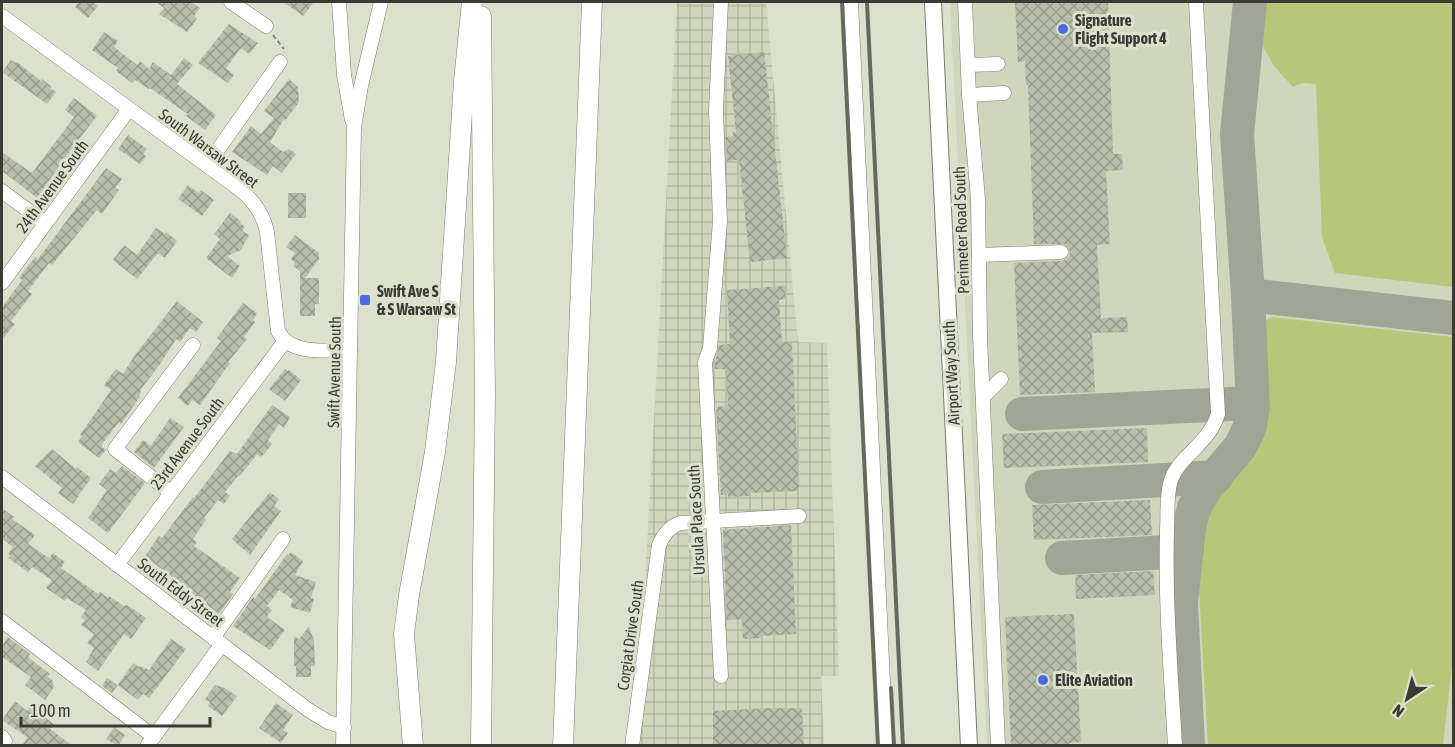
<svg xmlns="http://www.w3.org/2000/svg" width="1455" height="747" viewBox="0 0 1455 747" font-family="'Asap Condensed',sans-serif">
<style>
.built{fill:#d0d6bd}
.industrial{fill:url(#industrial-grid)}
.grass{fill:#b7c678}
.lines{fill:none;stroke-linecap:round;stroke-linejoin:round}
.taxiway{stroke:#a1a596;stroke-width:34}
.building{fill:url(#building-cross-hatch)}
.minor-casing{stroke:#797d6d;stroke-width:15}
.major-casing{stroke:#797d6d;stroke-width:18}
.highway-casing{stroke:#797d6d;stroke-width:21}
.path{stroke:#85897c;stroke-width:2;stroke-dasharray:4.5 3;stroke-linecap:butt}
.minor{stroke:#fff;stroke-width:14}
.major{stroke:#fff;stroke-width:16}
.highway{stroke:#fff;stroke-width:20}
.rail{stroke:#66695e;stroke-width:4}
.poi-dot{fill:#4a6cdf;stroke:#dce1ce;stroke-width:2}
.labels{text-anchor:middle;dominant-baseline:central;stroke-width:6;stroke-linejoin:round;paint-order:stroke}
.poi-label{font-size:16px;font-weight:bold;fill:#3a3c34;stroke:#dce1ce;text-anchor:start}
.street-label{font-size:16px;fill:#3a3c34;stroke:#dce1ce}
</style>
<defs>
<pattern id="industrial-grid" width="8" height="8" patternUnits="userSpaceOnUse" patternTransform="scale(1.5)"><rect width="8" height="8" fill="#d0d6bd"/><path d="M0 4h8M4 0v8" fill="none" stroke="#b3b9a3"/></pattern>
<pattern id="building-cross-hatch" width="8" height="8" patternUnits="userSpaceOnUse" patternTransform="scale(1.5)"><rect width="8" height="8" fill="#b9bdab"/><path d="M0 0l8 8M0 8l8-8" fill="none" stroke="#979b8c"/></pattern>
</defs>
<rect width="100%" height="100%" fill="#dce1ce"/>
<polygon class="built" points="950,2 1453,2 1453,745 987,745"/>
<polygon class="industrial" points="677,2 766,2 798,342 827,343 839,676 821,676 824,745 636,746"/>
<g class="grass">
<polygon points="1265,2 1453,2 1453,287 1335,273 1322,237 1316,84 1302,83 1293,87 1274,66 1261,43"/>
<polygon points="1272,317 1453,337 1454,648 1443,745 1208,745 1198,573 1198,529 1202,506 1259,432 1264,401 1257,331 1262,323"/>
</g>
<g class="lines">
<g class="taxiway">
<polyline points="1248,295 1454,318"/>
<polyline points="1022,414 1252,403"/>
<polyline points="1042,487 1216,477"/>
<polyline points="1062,558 1187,551"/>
<polyline points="1188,746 1181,602 1189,527 1194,508 1206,487 1240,447 1249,429 1253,408 1248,295 1237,134 1250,2"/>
</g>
</g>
<g class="building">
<polygon points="79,2 93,2 98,6 88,18 75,7"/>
<polygon points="156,2 191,2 200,8 194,16 197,19 187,32 159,14 164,8"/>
<polygon points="283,2 314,2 303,16"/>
<polygon points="1015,2 1108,2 1113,154 1122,154 1123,170 1106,171 1110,244 1097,245 1101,318 1127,317 1128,332 1092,333 1095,392 1020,395 1014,263 1062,261 1069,257 1070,252 1065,244 1034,244 1028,86 1026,85 1025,61 1018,62"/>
<polygon points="229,24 258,43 249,54 241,48 226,68 234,75 228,83 198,63"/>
<polygon points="104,32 118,41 114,47 137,65 140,61 149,69 153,62 171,75 184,58 193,65 177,84 216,115 205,130 186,116 188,114 150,88 149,89 135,80 132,83 116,71 118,68 92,50"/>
<polygon points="764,52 787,258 750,262 739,160 727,161 726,137 733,136 733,132 736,132 728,56"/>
<polygon points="11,60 16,63 17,62 41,81 42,79 52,87 50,88 56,92 47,104 2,72"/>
<polygon points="289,79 298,87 299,102 285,121 284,119 270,142 283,152 289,149 296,154 282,173 273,166 267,175 232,152 251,126 261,134 274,118 264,111"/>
<polygon points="74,98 97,116 72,148 37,198 2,171 2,152 32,173 74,117 65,110"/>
<polygon points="128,135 147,149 143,154 146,156 140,164 118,149"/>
<polygon points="106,168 122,179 115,188 119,190 102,214 97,210 52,265 49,263 28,291 32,294 11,321 15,324 2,340 2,307 22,280 19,278 35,257 38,259"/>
<polygon points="188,185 199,193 201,190 214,200 202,216 178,199"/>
<rect x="288" y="193" width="18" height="25"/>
<polygon points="230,213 241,221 240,223 245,227 242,231 249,235 241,250 227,256 240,266 232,278 206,258 220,239 214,234"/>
<polygon points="156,228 165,234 166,232 177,241 165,258 158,253 137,279 113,260 124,245 137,255"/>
<polygon points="295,235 319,253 319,259 305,278 319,278 319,304 315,304 315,316 300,316 300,271 293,266 295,263 291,259 295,253 286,247"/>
<polygon points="785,286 785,299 779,300 782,342 792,342 799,491 750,493 750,496 728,497 728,494 721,495 716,407 728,406 726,369 715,369 715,362 719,345 730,344 727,290"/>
<polygon points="177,301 203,322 196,332 190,328 180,342 176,339 161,363 141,389 139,398 121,424 119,422 102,444 102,447 106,450 99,458 78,442 82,436 80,435 111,390 104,385 116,369 123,374 135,355"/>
<polygon points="243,303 257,313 253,320 255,322 244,337 247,339 228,362 230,363 200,405 192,400 188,406 178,398 221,341 217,338"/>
<polygon points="285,369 287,371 289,370 301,380 285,401 269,389"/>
<polygon points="272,405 290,417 284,428 279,424 268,440 272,444 266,452 261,457 257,454 240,476 239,475 225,492 230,496 224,504 218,500 204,518 206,520 193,539 197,542 194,546 240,578 230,592 233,594 219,614 145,556 159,536 162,538 193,497 194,498 230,451 237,454"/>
<polygon points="170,418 184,427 154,468 134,452 143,440 151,446"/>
<polygon points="1147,428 1148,462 1004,468 1002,434"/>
<polygon points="52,449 76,469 77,467 91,478 73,504 58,493 62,488 35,466"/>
<polygon points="122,466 145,483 108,533 88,518 107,490 99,484 110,469 116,473"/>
<polygon points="270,492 279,499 274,506 281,511 250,555 232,539"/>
<polygon points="1150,500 1152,535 1034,540 1032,505"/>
<polygon points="2,508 14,517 12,519 35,535 28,544 49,558 53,553 65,562 61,568 98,594 100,592 108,598 109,596 124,606 127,605 146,618 131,639 124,634 98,671 86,662 94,648 87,643 94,634 81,625 85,620 81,617 86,610 67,598 65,601 46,588 52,580 32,567 28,572 8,558 10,555 8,554 13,547 2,539"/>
<polygon points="791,525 796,634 761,636 761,638 743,639 742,619 727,620 723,530"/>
<polygon points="291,552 303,561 295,575 316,582 311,598 314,599 310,613 290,607 293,600 279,590 267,606 272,610 267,617 285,630 270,650 233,626 253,597 255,599 287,554 288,555"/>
<polygon points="1153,571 1155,595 1076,599 1075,575"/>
<polygon points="1074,614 1081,742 1069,743 1069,746 1011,746 1005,617"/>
<polygon points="309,627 314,640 315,666 311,666 311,677 296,677 296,666 294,666 294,636 299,639"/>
<polygon points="8,637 30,654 28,657 50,674 48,677 53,681 54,687 45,700 25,685 31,677 2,657 2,646"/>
<polygon points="171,639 186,649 149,698 143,694 138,700 118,685 112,693 102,686 107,678 118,685 133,663 139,667 140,666 149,670"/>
<polygon points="215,685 225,688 237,696 222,716 208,706 210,702 205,699"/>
<polygon points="15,701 27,711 30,707 54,724 50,729 73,746 22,746 27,737 2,720"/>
<polygon points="276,703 293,715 283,730 288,733 281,743 259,728"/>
<polygon points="769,708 802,708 804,746 713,746 713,711"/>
<polygon points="114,727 125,735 118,746 106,739"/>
</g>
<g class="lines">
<defs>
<g id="minor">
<polyline points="231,2 266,26"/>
<polyline points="339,2 344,75 352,120"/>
<polyline points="851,2 886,746"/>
<polyline points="965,2 969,95 978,199 980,336 998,746"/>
<path d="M2,16L242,191C255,203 263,214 267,232L278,331C290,356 327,350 350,350"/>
<polyline points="968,65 998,64"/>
<polyline points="969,95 1004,93"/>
<polyline points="207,165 280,62"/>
<polyline points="2,191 45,223"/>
<polyline points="979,255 1061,252"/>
<polyline points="2,283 129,109"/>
<polyline points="983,397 1001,379"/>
<polyline points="2,477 307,709 328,722 344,727"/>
<polyline points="170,492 115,449 193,345"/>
<polyline points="117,565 285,341"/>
<polyline points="2,621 154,737"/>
<polyline points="213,638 283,539"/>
<polyline points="721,676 705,362 710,348 720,221 716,110 721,2"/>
<polyline points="2,737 5,741 4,746"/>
<polyline points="147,746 222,644"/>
<polyline points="343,746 354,128 361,86 381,2"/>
<path d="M632,746L659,545C663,535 669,527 680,523L799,516"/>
<path d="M1175,746C1171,674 1165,602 1167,530C1168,514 1166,496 1171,480C1180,455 1209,444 1218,414L1196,2"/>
</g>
<polyline id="major" points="933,2 969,746"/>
<g id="highway">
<polyline points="413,746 404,634 409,595 435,452 446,362 464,81 472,2"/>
<polyline points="481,746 485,394 481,16"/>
<polyline points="563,746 592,2"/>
</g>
</defs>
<use href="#minor" class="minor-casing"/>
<use href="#major" class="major-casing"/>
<use href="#highway" class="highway-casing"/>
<polyline class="path" points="273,35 284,49"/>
<use href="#minor" class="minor"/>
<use href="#major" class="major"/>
<use href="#highway" class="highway"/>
<g class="rail">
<polyline points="842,2 878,746"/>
<polyline points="867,2 903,746"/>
<polyline points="891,688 894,746"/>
</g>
</g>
<g class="poi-dot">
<circle cx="1063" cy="29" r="6"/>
<rect x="359" y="294" width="12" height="12" rx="3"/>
<circle cx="1043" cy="680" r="6"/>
</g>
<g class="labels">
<g class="poi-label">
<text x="1075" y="20">Signature<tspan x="1075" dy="18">Flight Support 4</tspan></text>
<text x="377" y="291">Swift Ave S<tspan x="377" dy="18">&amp; S Warsaw St</tspan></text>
<text x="1055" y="680">Elite Aviation</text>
</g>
<g class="street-label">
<text transform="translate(209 148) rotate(37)">South Warsaw Street</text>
<text transform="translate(52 186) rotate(-54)">24th Avenue South</text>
<text transform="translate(961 230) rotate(-92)">Perimeter Road South</text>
<text transform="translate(334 372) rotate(-89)">Swift Avenue South</text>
<text transform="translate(951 373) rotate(-93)">Airport Way South</text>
<text transform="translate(187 443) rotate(-53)">23rd Avenue South</text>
<text transform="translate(696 520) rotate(-93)">Ursula Place South</text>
<text transform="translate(181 592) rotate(37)">South Eddy Street</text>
<text transform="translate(630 635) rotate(-82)">Corgiat Drive South</text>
</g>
</g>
<rect width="1455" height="747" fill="none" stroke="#3a3c34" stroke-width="6"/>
<g transform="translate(1407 699) rotate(216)" stroke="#dce1ce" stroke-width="4.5" paint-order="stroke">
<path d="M0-4.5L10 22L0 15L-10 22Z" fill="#3a3c34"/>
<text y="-9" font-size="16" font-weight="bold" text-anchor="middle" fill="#3a3c34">N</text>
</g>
<path d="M21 717v9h189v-9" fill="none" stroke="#3a3c34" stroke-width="3"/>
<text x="30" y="717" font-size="18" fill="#3a3c34" stroke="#dce1ce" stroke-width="4.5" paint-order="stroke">100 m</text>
</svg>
